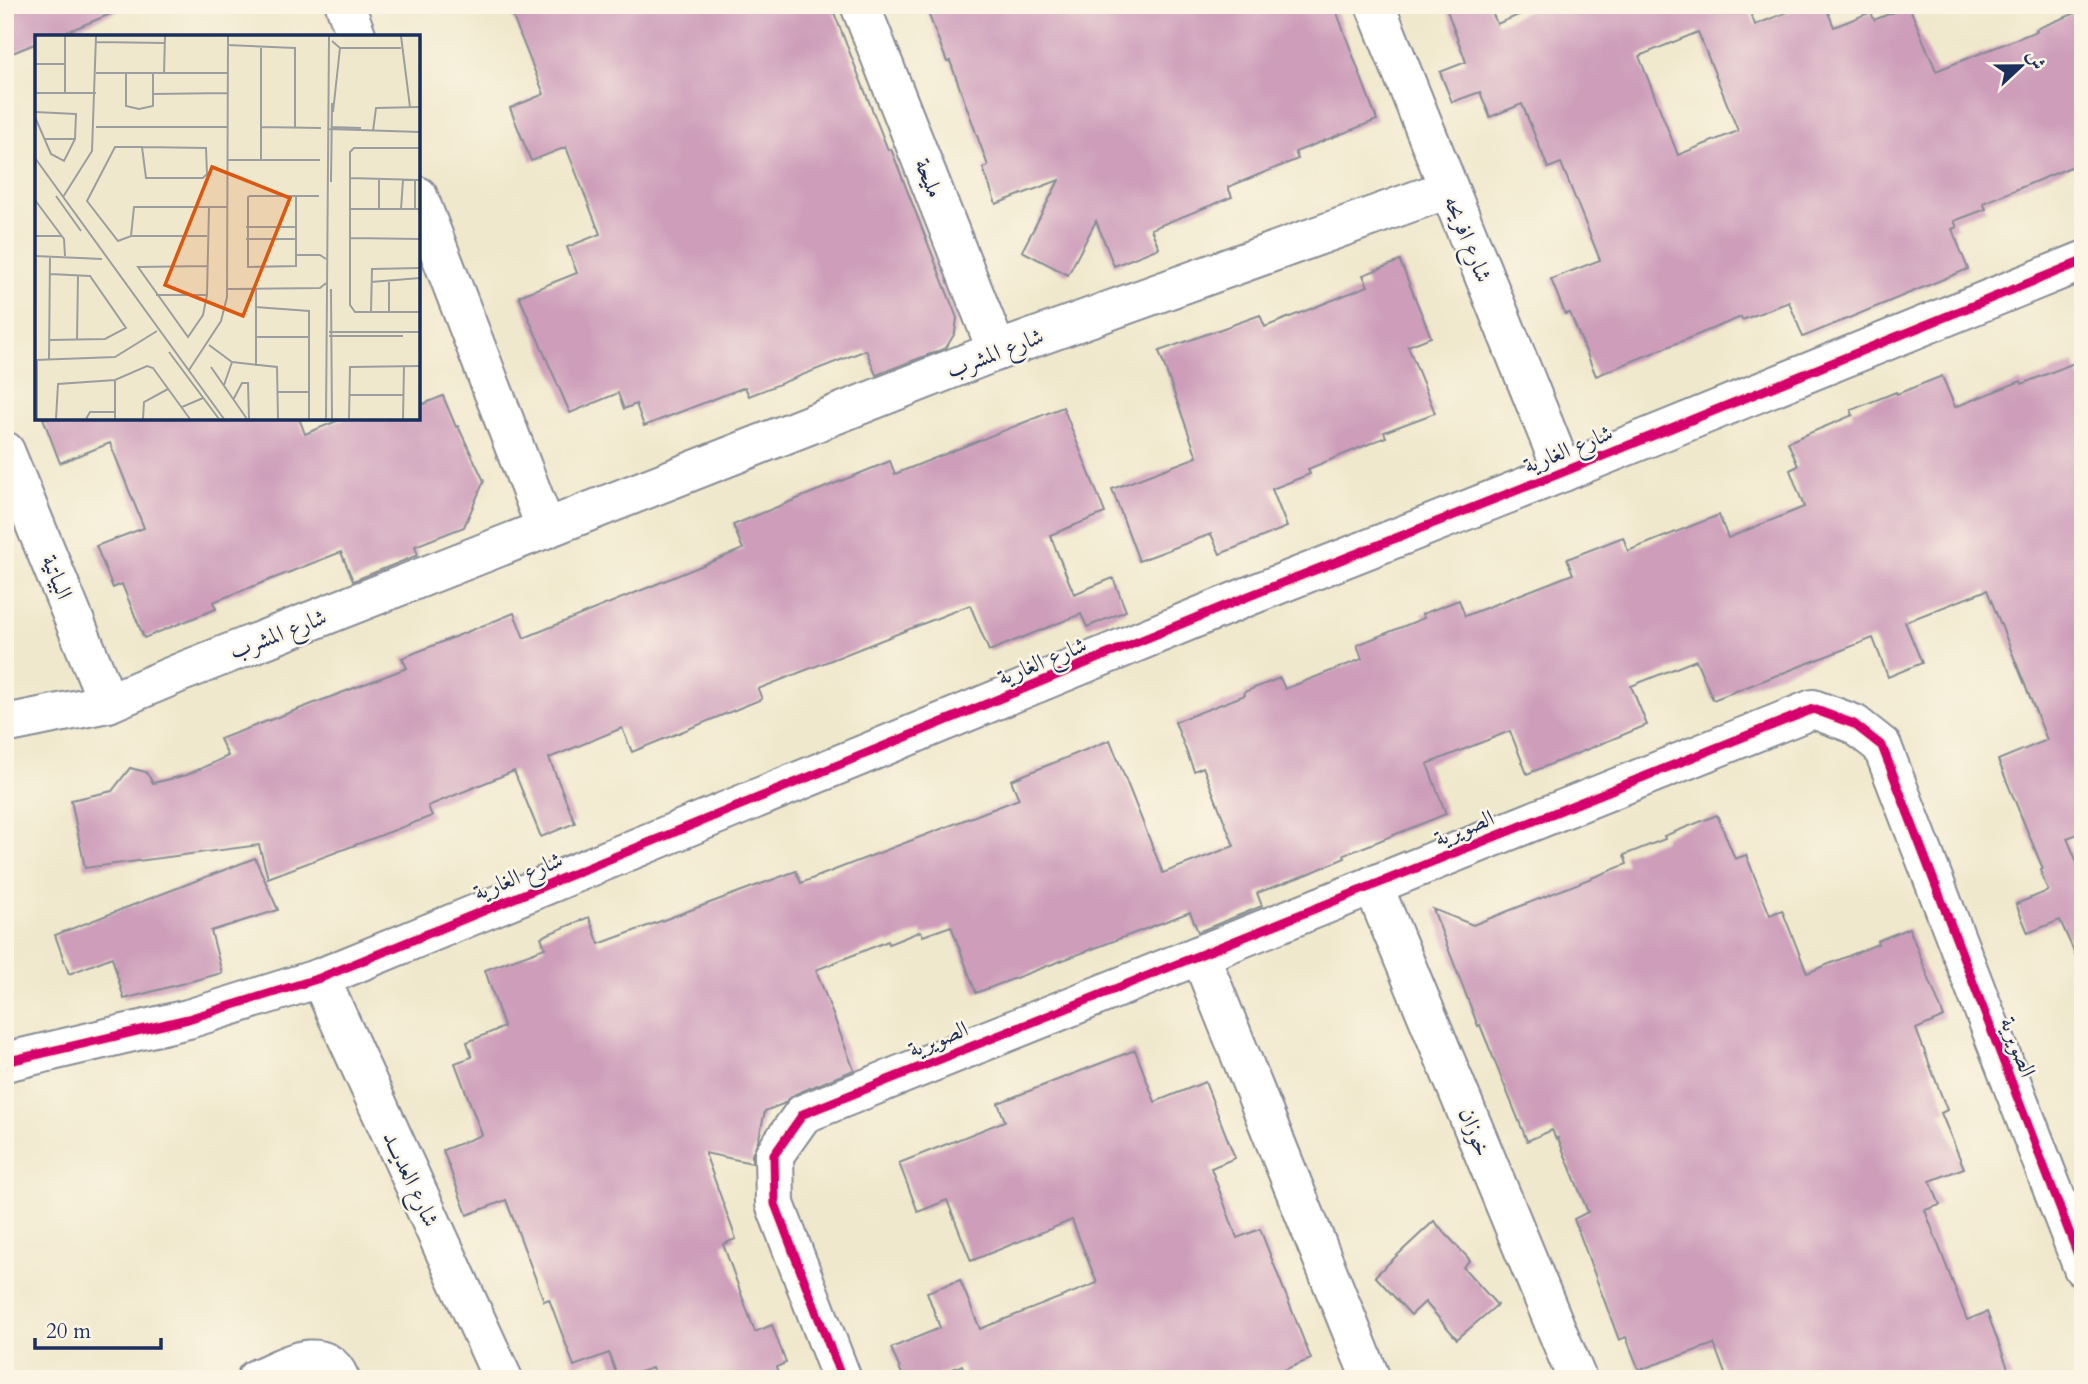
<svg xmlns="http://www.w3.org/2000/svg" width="2088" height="1384" viewBox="0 0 2088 1384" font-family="Cardo,Amiri,serif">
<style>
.building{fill:#cd9dba;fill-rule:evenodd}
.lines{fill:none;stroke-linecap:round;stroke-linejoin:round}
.minor-casing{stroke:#868c95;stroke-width:42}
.minor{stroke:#fff;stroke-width:38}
.cycleway-casing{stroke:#fcf5e5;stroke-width:13}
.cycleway{stroke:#d6006c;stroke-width:9}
.labels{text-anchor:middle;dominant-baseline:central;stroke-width:5;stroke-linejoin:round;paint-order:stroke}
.street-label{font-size:23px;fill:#1b2f5e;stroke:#fcf5e5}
.inset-road{fill:none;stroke:#9b9ea0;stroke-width:2}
.view{fill:#de5710;fill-opacity:0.15;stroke:#de5710;stroke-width:3.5}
.inset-edge{fill:none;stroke:#1b2f5e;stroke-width:3.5}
</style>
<rect width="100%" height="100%" fill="#fcf5e5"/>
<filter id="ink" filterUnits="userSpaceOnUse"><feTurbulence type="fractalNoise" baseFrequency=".0143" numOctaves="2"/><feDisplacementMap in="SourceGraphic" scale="14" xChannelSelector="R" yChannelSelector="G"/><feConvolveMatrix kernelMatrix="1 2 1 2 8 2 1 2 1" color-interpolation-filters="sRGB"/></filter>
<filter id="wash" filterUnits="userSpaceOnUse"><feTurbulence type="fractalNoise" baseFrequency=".00686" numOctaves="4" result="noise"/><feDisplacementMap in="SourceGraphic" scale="28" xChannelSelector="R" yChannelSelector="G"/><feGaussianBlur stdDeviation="1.57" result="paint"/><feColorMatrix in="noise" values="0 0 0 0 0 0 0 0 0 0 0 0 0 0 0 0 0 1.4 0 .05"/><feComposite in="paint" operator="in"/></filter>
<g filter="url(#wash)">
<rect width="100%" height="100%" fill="#f0e8cc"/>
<g id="blocks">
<g class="building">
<polygon points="5,5 128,5 128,7 54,37 37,37 37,43 5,56"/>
<polygon points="508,5 831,5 888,150 891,149 957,318 955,333 946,348 876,375 866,350 749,396 745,387 644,426 636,404 624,409 618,393 570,413 519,296 577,273 567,247 600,234 566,147 531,161 510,108 544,94"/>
<polygon points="925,5 1334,5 1377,120 1295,152 1298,159 1228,187 1232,197 1151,229 1159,248 1114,266 1096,221 1068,275 1022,251 1059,180 996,204 983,168 988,166 950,61 947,62"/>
<path d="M1445,5H1489L1497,24L1543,5H1760L1750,11L1755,25L1805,5H1825L1834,27L1871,12L1874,20L1909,6L1936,71L2037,31L2036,29L2083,10V162L1983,203L1986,209L1954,221L1957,227L1952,229L1968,269L1803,337L1789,302L1742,320L1741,317L1596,376L1570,313L1565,314L1551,279L1600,260L1561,163L1548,168L1522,104L1490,117L1480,92L1452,102L1440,72L1466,62ZM1698,32L1738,131L1678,155L1639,56Z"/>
<polygon points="1400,261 1431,337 1408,346 1435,413 1384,432 1386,437 1308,469 1310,474 1272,489 1287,527 1220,554 1211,534 1139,561 1112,489 1197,457 1159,351 1260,315 1265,327 1368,286 1363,275"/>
<polygon points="2074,363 2083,384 2083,832 2067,838 2083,877 2083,972 2060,920 2028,933 2016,904 2048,891 2040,870 2043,869 1998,760 2047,740 1987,590 1905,622 1922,663 1888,677 1873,638 1713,700 1696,660 1631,686 1647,725 1527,774 1510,731 1427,764 1446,814 1344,855 1345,858 1308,874 1257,893 1262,906 1198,932 1190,912 976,993 951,926 923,936 921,931 889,944 888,941 816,970 854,1070 795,1094 783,1104 765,1111 759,1138 752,1155 752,1163 705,1153 736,1239 723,1244 755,1332 772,1325 786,1363 776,1367 780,1379 656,1379 652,1368 618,1379 609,1353 574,1366 549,1299 544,1301 506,1200 467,1215 443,1150 482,1135 455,1063 472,1057 467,1042 504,1027 485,970 545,948 541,937 589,917 599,944 796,871 801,883 1019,799 1011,780 1110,740 1163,873 1234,846 1203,767 1194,771 1175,722 1245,695 1244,692 1280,678 1285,689 1362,659 1357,645 1424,618 1422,614 1459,600 1465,616 1573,574 1567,559 1623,537 1628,551 1719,515 1728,538 1804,507 1790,470 1798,466 1788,442 1853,415 1851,410 1896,392 1897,394 1942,376 1955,407 2021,381 2022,384"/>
<polygon points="443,396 456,427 458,426 484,481 464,527 415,546 418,555 353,581 341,552 213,602 216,609 144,638 122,584 113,588 96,546 144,528 110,443 60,463 43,418 299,418 305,434 344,418 418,418 418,406"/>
<polygon points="1063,407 1105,513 1050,535 1074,594 1113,578 1126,611 1087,627 1081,614 989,651 970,605 758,689 762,699 632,752 622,728 549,758 575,823 541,837 514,771 428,806 432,816 268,878 259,845 85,868 71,800 112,791 130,768 146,772 153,783 187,775 228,756 220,739 407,668 402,658 514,613 524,638 743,549 733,525 890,461 895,474"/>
<polygon points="1717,815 1735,859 1746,855 1770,915 1782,910 1807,973 1878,944 1877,941 1909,928 1944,1017 1916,1029 1947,1110 1941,1113 1964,1168 1930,1181 1940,1205 1925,1210 1967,1320 1987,1312 2012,1379 1727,1379 1714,1344 1639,1370 1626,1337 1619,1340 1574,1219 1588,1212 1558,1138 1556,1139 1552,1130 1527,1141 1480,1025 1478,1026 1433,909 1473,925 1627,864 1624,855 1665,839 1664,836"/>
<polygon points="255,858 278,910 211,931 222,973 124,999 112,957 69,974 55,935"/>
<polygon points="1135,1050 1155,1102 1205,1082 1235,1158 1211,1168 1237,1238 1260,1229 1311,1359 1262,1379 967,1379 962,1365 929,1379 904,1379 891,1348 940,1328 927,1292 960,1280 980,1329 1097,1283 1072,1220 971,1261 947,1200 918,1212 899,1163 1005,1121 998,1103"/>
<polygon points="1434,1221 1470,1260 1463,1267 1497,1305 1457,1339 1425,1302 1411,1315 1375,1276"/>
</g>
</g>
</g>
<g filter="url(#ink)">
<use href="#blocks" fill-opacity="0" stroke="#868c95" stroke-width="2"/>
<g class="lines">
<defs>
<g id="minor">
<polyline points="345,5 357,37"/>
<polyline points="860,5 997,351"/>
<polyline points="1375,5 1563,472"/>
<polyline points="418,196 546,529"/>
<polyline points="5,451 108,703"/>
<polyline points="5,724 108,703 184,671 997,351 1448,189"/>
<polyline points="1373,885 1577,1379"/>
<polyline points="1200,955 1371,1379"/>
<polyline points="320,978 503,1379"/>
<polyline points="5,1062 188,1019 320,978 1249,596 1563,472 2083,261"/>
<path d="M256,1379C283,1368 324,1341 340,1379"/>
<polyline points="842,1379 775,1204 774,1155 803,1114 1813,709 1854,724 1882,746 2083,1268"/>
</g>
</defs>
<use href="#minor" class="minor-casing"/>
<use href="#minor" class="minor"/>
<defs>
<g id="cycleway">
<polyline points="5,1062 188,1019 320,978 1249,596 1563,472 2083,261"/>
<polyline points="842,1379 775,1204 774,1155 803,1114 1813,709 1854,724 1882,746 2083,1268"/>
</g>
</defs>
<use href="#cycleway" class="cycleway-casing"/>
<use href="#cycleway" class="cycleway"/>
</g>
</g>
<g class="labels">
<g class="street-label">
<text transform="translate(929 178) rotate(68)">مليحة</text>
<text transform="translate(1468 239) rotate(68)">شارع افريحه</text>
<text transform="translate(995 353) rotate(-21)">شارع المشرب</text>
<text transform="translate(1568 449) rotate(-22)">شارع الغارية</text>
<text transform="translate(57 577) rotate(68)">البياتية</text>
<text transform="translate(278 634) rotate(-21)">شارع المشرب</text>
<text transform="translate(1042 661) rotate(-22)">شارع الغارية</text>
<text transform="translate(1464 828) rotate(-22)">الصويرية</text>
<text transform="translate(518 876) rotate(-22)">شارع الغارية</text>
<text transform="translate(938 1039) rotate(-22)">الصويرية</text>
<text transform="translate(2018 1047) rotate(69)">الصويرية</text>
<text transform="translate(1475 1132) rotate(68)">خوزان</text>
<text transform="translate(411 1179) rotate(65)">شارع العديـــد</text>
</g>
</g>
<g transform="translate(35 35)">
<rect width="385" height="385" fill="#f0e8cc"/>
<path class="inset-road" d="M366,1L375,72M297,6L305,13H366M61,7L130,8M192,10L260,13V93M0,29H30M61,38H192M91,38V71L104,74L118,71V39M129,39L130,1M0,58H61M30,58V1M118,59L192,58M0,77L41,79L40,104L29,126L16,119L0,82M298,77L305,13M61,92H192M226,92L286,93M297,92L326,93M294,94L385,97M338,96L341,73L385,72M9,104H40M107,112L171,113L172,139L168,143H111L107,112H80L52,166L83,206L96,201H172M385,113H319L315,117V270L320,277H385M0,123L189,384M192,125H285M226,125V11M315,143L385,145M380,145V174M296,147L297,68M21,161L46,196M261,161V231L213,232V162L215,161H284M28,162L57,116L61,1M0,165L29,204L30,221M315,174H385M344,174V144M366,174L368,145M211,192H261M0,201H27M96,201L99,172H192M315,203L385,204M211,204H261M261,220H285L291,224M0,221L67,224M172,231L103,232L153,302L168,280L172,260L174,172M336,247L385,243M354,247V277M221,253V331M192,254L285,253L291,248M296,254L297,384M121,260H172M220,272L274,276V384M336,277L337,234L385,233M294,297H385M294,301H368M221,302H274M14,305L70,304L91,293L55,241L15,239M42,305L43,240M174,310L197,327L242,332L243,384M134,317L184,384M0,325L80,322L122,296M14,325L15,221M176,332L212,384M154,335L186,286L192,262L193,1M189,350L197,327M243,357H274M314,360H369M198,365L207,348H213L214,384M147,372L168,363M2,384V325M21,384L23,349L80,345L112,331L118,333L155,384M51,384L55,377H80M80,384V345M108,384L109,367L133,354M291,384L294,1M314,384L315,332L385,331M368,384L369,331"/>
<path class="view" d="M177,132L255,163L208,281L130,250Z"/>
<rect width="385" height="385" class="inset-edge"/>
</g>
<rect width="2088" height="1384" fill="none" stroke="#fcf5e5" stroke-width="28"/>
<g transform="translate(2021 66) rotate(68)" stroke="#fcf5e5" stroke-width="5" paint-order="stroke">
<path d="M0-5L12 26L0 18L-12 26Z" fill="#1b2f5e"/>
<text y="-10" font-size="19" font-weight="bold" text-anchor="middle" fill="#1b2f5e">ش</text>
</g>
<path d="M35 1338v10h126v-10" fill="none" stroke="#1b2f5e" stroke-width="3.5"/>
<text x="46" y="1338" font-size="21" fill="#1b2f5e" stroke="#fcf5e5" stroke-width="5" paint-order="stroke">20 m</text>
</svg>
